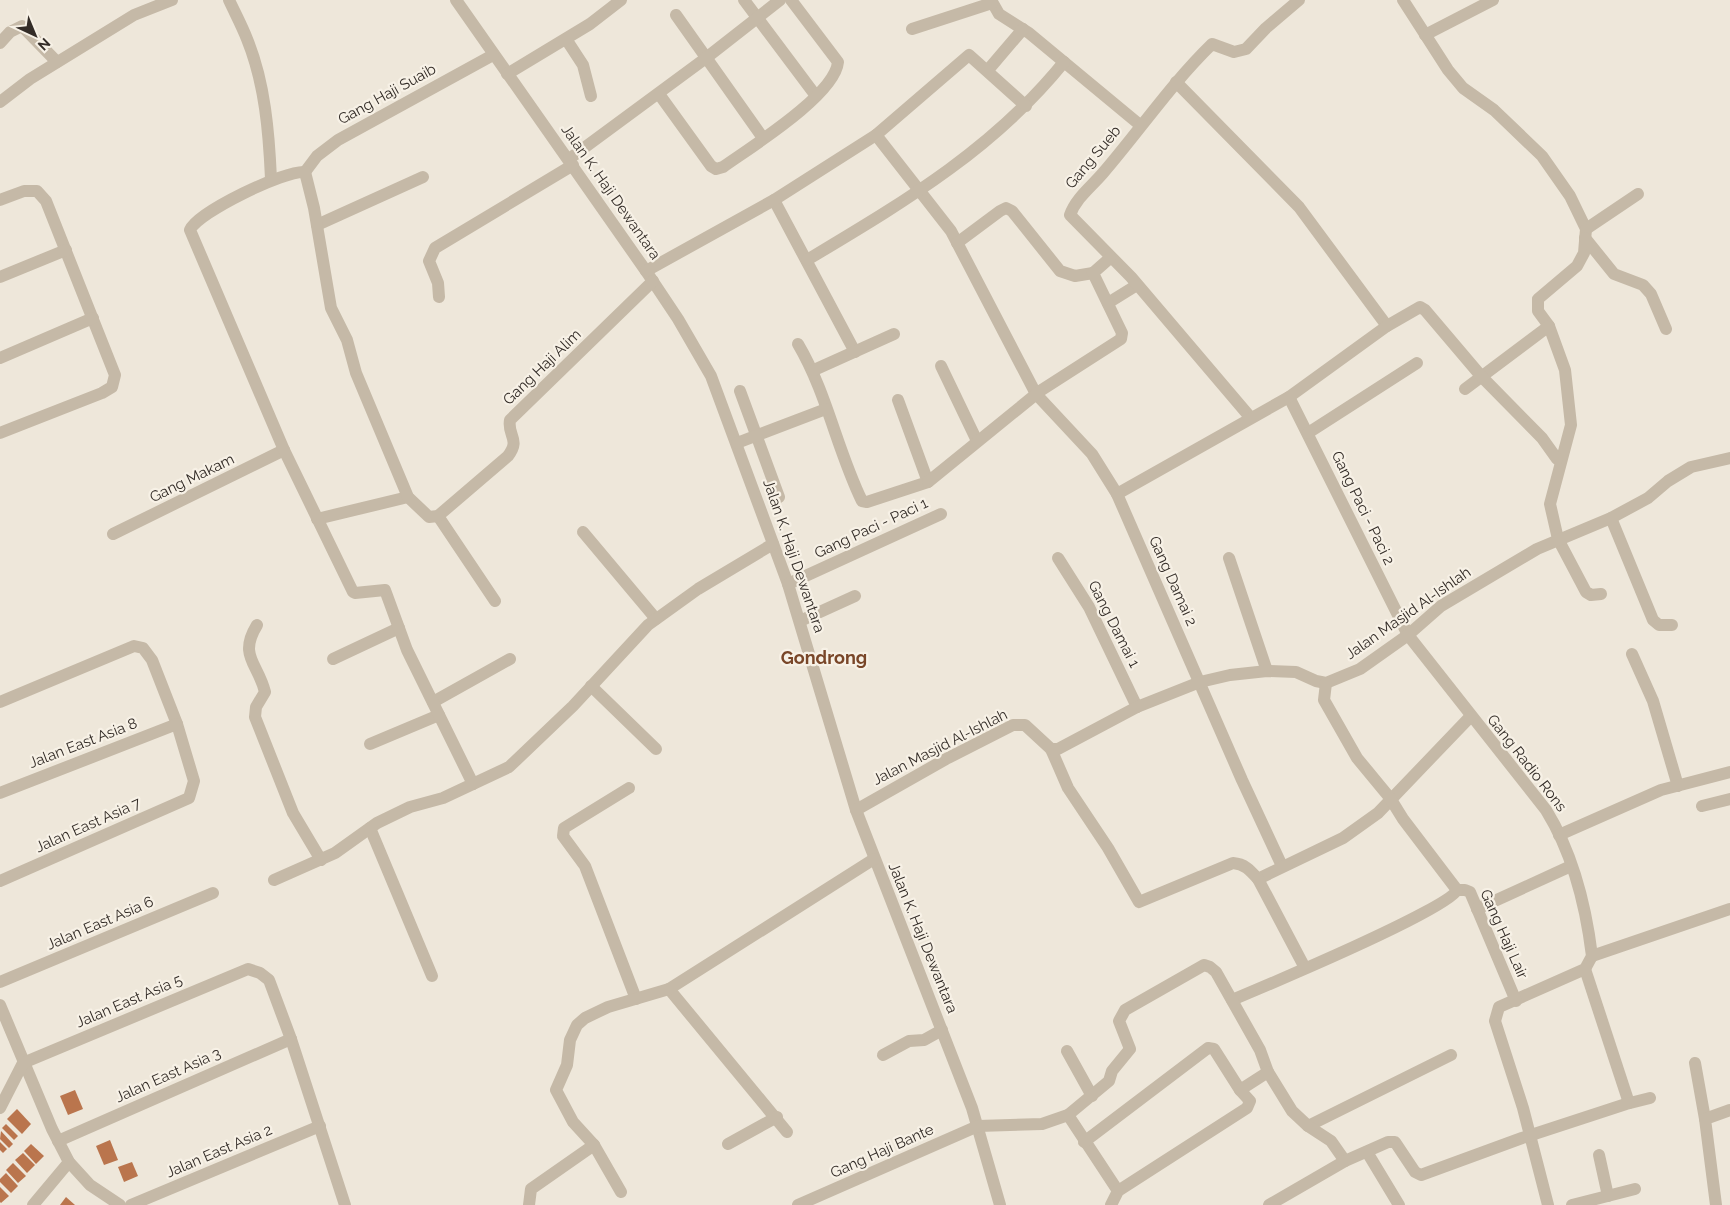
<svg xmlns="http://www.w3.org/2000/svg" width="1730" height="1205" viewBox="0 0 1730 1205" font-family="Raleway,sans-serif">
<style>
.building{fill:#ba754d}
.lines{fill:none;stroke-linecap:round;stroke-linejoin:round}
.minor{stroke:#c5b9a7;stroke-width:12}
.labels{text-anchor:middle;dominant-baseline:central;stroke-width:4.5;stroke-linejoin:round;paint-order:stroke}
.street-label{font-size:15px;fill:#332c27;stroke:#f7f1e6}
.quarter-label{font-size:18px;font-weight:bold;fill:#794628;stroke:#f7f1e6}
</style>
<rect width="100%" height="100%" fill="#eee7da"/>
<g class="building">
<polygon points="75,1090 83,1109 68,1115 60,1096"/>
<polygon points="17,1109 31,1124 22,1134 7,1119"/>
<polygon points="6,1124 18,1136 14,1140 2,1128"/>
<polygon points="1,1131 13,1144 9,1148 0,1139"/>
<polygon points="110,1140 118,1160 104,1165 96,1146"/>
<polygon points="0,1142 7,1149 3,1153 0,1150"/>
<polygon points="31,1144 44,1156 36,1164 24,1151"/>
<polygon points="23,1153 35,1165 27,1173 15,1160"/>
<polygon points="132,1162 138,1176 124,1182 118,1167"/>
<polygon points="13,1163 26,1176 18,1183 6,1170"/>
<polygon points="6,1173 18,1186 11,1193 0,1182 0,1179"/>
<polygon points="0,1187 9,1196 1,1203 0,1202"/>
<polygon points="66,1197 75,1205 60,1205"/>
</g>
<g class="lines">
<g class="minor">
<path d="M229,0C235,13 242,26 247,39C265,83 269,133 271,179"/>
<polyline points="456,0 646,271 678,319 711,376 788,584 856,810 972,1108 1000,1205"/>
<polyline points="744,0 816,96"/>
<polyline points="991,0 999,14 1029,33 1140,125"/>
<polyline points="1403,0 1448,70 1463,88 1494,110 1542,156 1570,196 1586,229 1584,253 1577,266 1538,299 1538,311 1549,326 1565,370 1571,425 1550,504 1558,539 1586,592 1591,595 1601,594"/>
<polyline points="676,15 763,138"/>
<polyline points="912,29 992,3"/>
<polyline points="1425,35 1493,0"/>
<polyline points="566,39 583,65 591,96"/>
<polyline points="0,43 10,32 22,26 57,62"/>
<polyline points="988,70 1023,29"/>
<polyline points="507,74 590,24 621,0"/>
<polyline points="1176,82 1299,207 1387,326"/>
<path d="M659,94L711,166L716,169L723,167C751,147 835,95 838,62L791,0"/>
<polyline points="0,102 30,79 134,15 172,0"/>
<polyline points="876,135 951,231 1036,394 1092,454 1117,494 1242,780 1282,866"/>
<polyline points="569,159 706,58 780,0"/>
<polyline points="305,172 317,156 338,140 493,55"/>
<polyline points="0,200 24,191 37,191 46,201 115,375 112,387 102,393 0,433"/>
<polyline points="774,200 855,352"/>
<polyline points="317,225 423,177"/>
<polyline points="1586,229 1638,194"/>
<polyline points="1585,238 1614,274 1643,285 1651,294 1666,329"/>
<polyline points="957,243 1000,211 1006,208 1012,211 1060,271 1075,276 1093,273"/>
<path d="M807,260C902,203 993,150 1064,62"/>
<polyline points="646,271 774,200 876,135 969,55 1026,106"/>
<polyline points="0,277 66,250"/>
<polyline points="439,297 438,283 429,261 435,248 573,165"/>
<polyline points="1108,303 1137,285"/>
<path d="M798,344C827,393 837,450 862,501L867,502L928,482L898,400"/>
<polyline points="0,358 93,318"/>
<polyline points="941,366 977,441"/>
<polyline points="814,370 894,334"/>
<polyline points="1465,389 1549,326"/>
<polyline points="740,391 779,497"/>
<path d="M1289,397L1408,635L1546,810C1572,852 1586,907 1592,956L1585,969L1499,1007L1495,1021L1523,1108L1548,1205"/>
<path d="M1250,417L1131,277L1070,215C1076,198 1091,187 1103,173C1140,130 1171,84 1212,44L1234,52L1246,49L1266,28L1299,0"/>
<polyline points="1308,433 1417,363"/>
<polyline points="737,443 826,409"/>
<polyline points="928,482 1040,391 1121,339 1122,333 1093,273 1110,258"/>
<polyline points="1117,494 1289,397 1387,326 1420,307 1425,310 1481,376 1542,438 1557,459"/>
<polyline points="438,516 495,601"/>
<polyline points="1611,518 1653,620 1659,625 1672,625"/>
<polyline points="317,519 408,497"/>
<polyline points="583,532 656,619"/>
<polyline points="113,534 284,450"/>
<polyline points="1058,558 1089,607 1137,707"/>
<polyline points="1229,558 1267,671"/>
<polyline points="788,584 941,514"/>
<polyline points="800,621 855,596"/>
<path d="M257,625C238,656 258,663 265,692L256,707L255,717L293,813L321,860"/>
<polyline points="1632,654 1653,701 1678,786"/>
<polyline points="333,659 399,628"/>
<polyline points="591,686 656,749"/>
<polyline points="0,702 134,646 143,648 152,660 177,724 194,781 189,798 0,881"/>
<polyline points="433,702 510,659"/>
<polyline points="370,744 439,715"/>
<path d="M1051,749L1068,788L1108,848L1139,902L1233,863C1245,864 1250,870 1258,879L1343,838L1378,813L1470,717"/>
<path d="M473,784L407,650L385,590L355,593L353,592L284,450L190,230C198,212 285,170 305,172L314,208L331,308L347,340L356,373L408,497L429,517L438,516L508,456C521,439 507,436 510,420L653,281"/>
<polyline points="629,788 564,828 563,836 585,866 636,999"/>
<polyline points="0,793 177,724"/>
<polyline points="1702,806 1730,799"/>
<polyline points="856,810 946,759 1013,725 1025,725 1051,749 1058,749 1137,707 1200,682 1230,675 1267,671 1296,672 1316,681 1326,683 1360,669 1408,635 1441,606 1537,549 1611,518 1648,498 1668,481 1691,467 1730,458"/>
<polyline points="370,828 432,976"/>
<polyline points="1559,835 1661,790 1730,772"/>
<polyline points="1258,879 1305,968"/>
<polyline points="274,880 335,853 377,823 410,807 443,798 509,767 573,706 648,625 698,589 773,544"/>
<polyline points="1457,890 1465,890 1470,892 1516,1001"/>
<polyline points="1477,909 1571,866"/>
<polyline points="1592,956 1730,909"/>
<polyline points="1585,969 1629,1103"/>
<polyline points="0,982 213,893"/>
<polyline points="669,989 787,1132"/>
<path d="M1232,1000C1263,987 1449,909 1457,890L1403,819L1390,798L1357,758L1324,700L1326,683"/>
<polyline points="0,1005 52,1129 69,1162 90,1185 120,1205"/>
<polyline points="1067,1051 1092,1096"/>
<polyline points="883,1055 909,1041 924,1040 942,1030"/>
<polyline points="1695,1063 1705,1119"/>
<polyline points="0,1108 23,1063 248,969 260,973 269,980 291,1039 345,1205"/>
<polyline points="1068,1115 1118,1191"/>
<polyline points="1308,1126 1451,1055"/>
<polyline points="58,1141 291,1039"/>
<polyline points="1084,1142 1208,1048 1214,1049 1240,1090"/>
<polyline points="728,1144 777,1117"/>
<polyline points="1367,1152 1399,1205"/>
<polyline points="1599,1155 1608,1196"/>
<polyline points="621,1192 594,1145 573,1122 556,1090 567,1065 570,1040 577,1025 585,1018 608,1007 669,989 874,859"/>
<polyline points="33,1205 69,1162"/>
<polyline points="131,1205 320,1126"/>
<polyline points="529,1205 531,1189 594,1145"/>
<polyline points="798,1205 978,1126 1042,1124 1068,1115 1109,1081 1112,1071 1130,1049 1119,1021 1125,1010 1204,965 1210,967 1216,972 1260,1050 1268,1072"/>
<polyline points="1111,1205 1118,1191 1247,1108 1250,1101 1240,1090 1268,1072 1292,1111 1308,1126 1331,1141 1345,1161"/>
<polyline points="1269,1205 1345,1161 1388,1142 1395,1142 1415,1172 1421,1175 1522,1138 1626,1104 1650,1098"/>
<polyline points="1572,1205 1635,1189"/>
<polyline points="1716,1205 1705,1119 1730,1110"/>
</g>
</g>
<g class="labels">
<g class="street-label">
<text transform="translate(387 94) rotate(-29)">Gang Haji Suaib</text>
<text transform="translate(1093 157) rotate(-50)">Gang Sueb</text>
<text transform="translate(611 192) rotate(55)">Jalan K. Haji Dewantara</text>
<text transform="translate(542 367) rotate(-44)">Gang Haji Alim</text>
<text transform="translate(192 478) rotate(-26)">Gang Makam</text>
<text transform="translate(1363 508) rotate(64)">Gang Paci - Paci 2</text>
<text transform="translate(871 528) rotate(-25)">Gang Paci - Paci 1</text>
<text transform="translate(794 556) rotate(71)">Jalan K. Haji Dewantara</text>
<text transform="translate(1173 581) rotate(66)">Gang Damai 2</text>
<text transform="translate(1408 613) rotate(-35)">Jalan Masjid Al-Ishlah</text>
<text transform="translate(1114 624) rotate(63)">Gang Damai 1</text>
<text transform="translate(83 743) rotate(-21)">Jalan East Asia 8</text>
<text transform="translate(940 747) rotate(-27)">Jalan Masjid Al-Ishlah</text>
<text transform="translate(1527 763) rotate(52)">Gang Radio Rons</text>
<text transform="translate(88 825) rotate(-24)">Jalan East Asia 7</text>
<text transform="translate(100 923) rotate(-23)">Jalan East Asia 6</text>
<text transform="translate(1504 934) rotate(66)">Gang Haji Lair</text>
<text transform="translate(923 938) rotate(68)">Jalan K. Haji Dewantara</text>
<text transform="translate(129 1001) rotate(-23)">Jalan East Asia 5</text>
<text transform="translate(168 1075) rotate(-24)">Jalan East Asia 3</text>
<text transform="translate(219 1151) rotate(-23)">Jalan East Asia 2</text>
<text transform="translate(882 1151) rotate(-24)">Gang Haji Bante</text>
</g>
<g class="quarter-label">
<text x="824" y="657">Gondrong</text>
</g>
</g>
<g transform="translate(35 35) rotate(136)" stroke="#f7f1e6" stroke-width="4" paint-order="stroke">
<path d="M0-4L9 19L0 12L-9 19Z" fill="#332c27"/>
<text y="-8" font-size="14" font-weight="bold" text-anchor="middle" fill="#332c27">N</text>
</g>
</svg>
